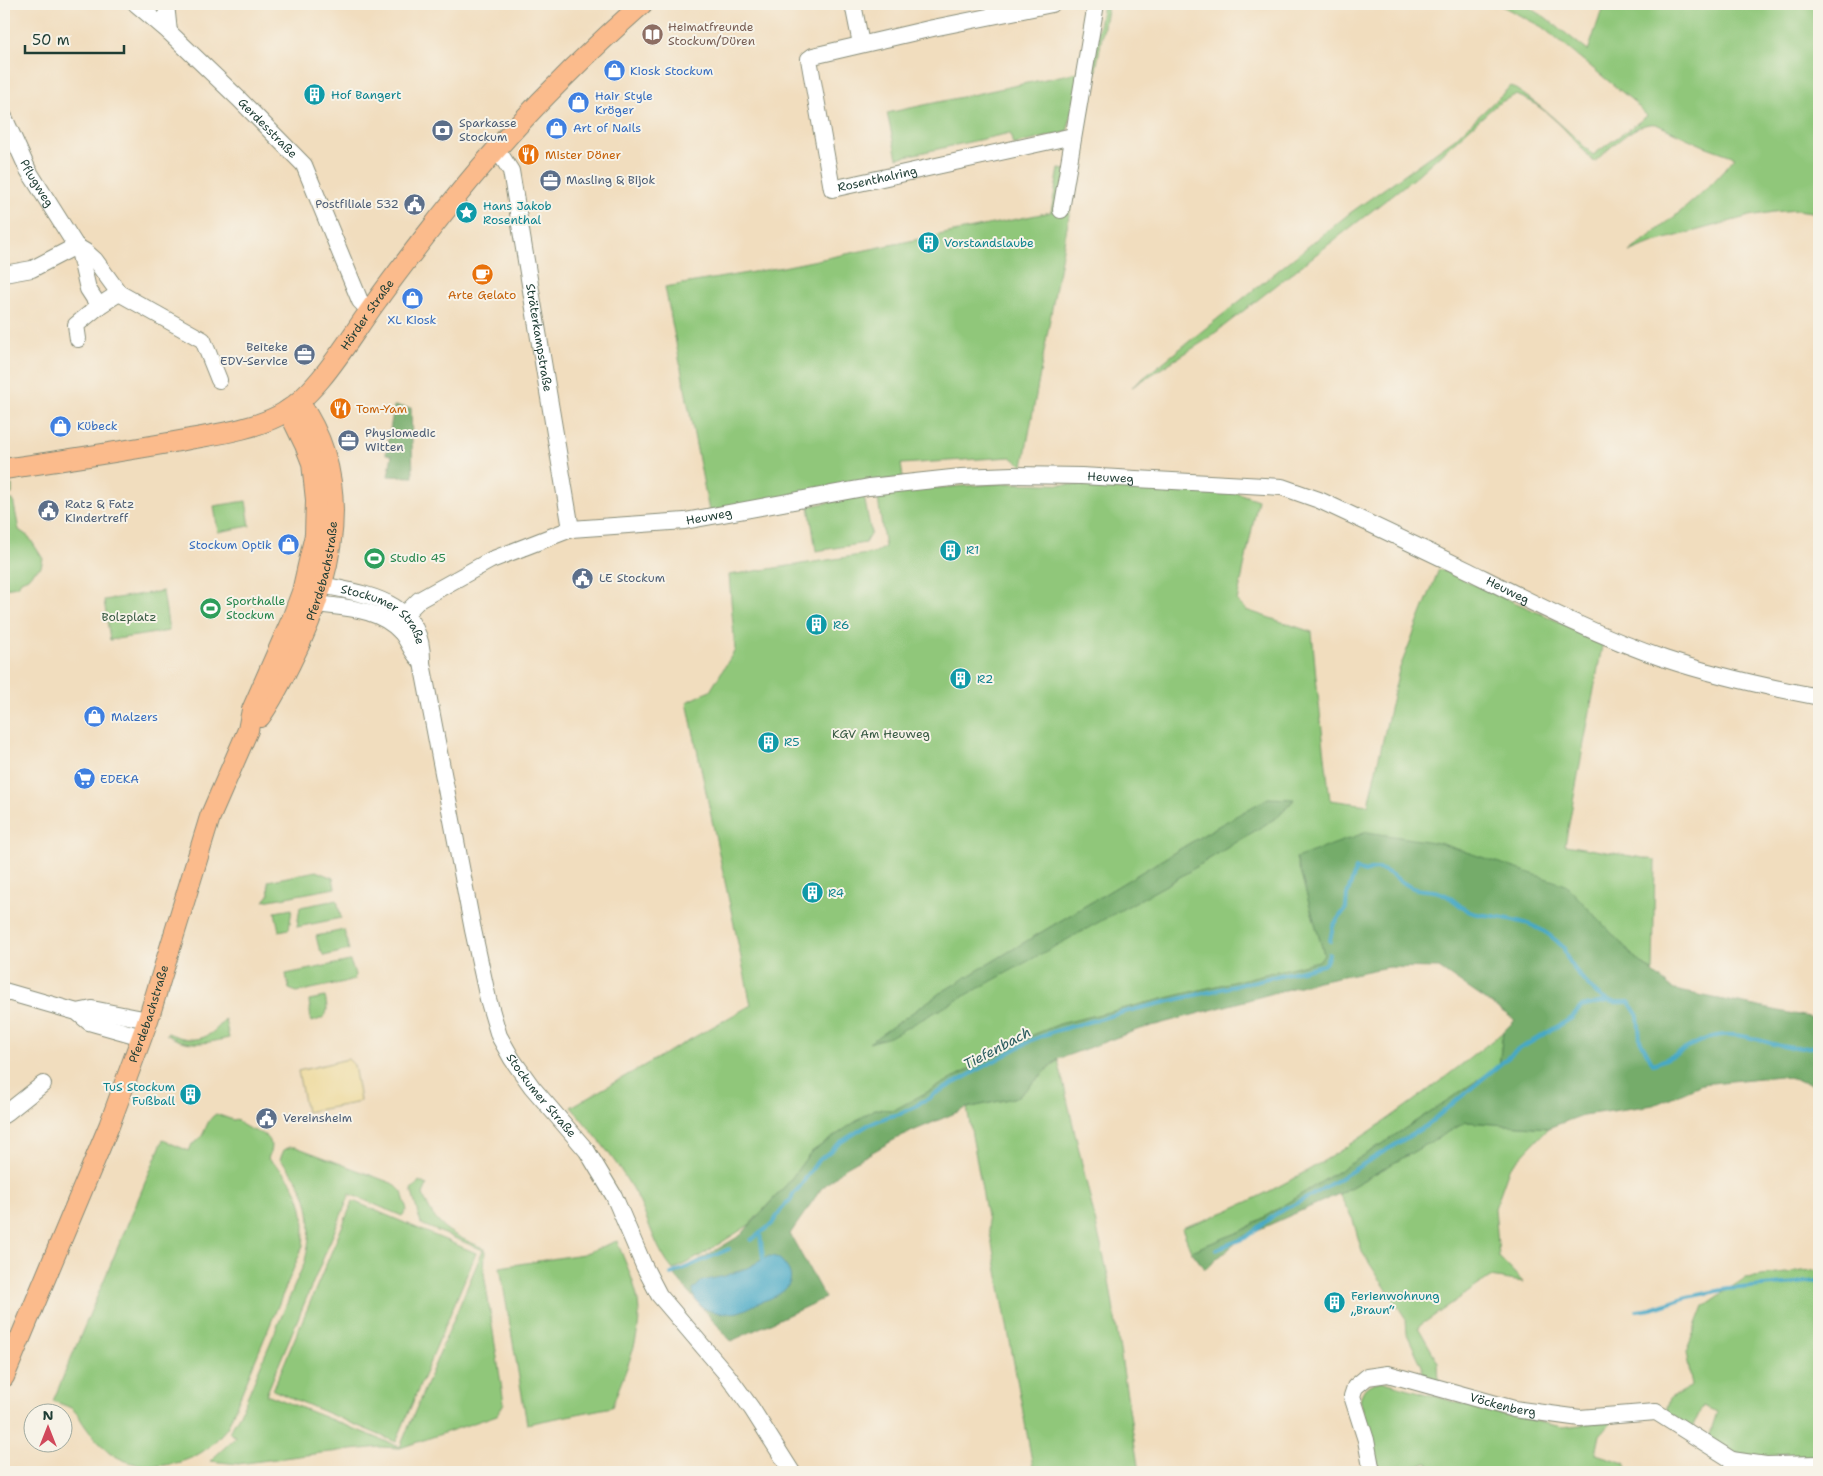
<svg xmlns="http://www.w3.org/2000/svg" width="1823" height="1476" viewBox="0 0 1823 1476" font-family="'Shantell Sans',sans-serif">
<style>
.green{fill:#90c77a;stroke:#588257;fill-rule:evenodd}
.forest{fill:#74ac6a;stroke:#4a744f}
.sand{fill:#eeda9e;stroke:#868c69}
.water{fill:#47a9c6;stroke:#33737d}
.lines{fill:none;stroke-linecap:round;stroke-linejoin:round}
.stream{stroke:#47a9c6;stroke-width:4}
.minor-casing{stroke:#888d79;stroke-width:18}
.major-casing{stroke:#888d79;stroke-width:22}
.minor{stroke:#fff;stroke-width:16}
.major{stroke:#fbbb8c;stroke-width:20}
.labels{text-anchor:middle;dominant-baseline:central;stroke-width:4;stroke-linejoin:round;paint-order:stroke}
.education-label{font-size:12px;fill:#785e54;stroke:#f7f3e8;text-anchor:start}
.shop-label{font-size:12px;fill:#366cbe;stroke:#f7f3e8;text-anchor:start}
.culture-label{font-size:12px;fill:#0d838f;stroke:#f7f3e8;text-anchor:start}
.service-label{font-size:12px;fill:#4e5e75;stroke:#f7f3e8;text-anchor:start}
.street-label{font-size:12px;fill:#1f3d34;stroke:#f7f3e8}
.food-label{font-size:12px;fill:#c56008;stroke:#f7f3e8;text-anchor:start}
.leisure-label{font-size:12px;fill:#27864d;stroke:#f7f3e8;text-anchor:start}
.park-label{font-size:12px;fill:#365942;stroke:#f7f3e8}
.water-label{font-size:14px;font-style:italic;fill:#2b5d60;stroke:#f7f3e8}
</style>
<rect width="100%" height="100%" fill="#f7f3e8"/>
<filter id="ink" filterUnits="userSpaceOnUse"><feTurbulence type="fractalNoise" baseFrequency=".02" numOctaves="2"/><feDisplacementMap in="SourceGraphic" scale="10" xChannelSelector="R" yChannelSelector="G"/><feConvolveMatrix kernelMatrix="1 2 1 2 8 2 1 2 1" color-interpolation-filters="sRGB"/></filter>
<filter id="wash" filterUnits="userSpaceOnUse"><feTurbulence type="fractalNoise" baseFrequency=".0096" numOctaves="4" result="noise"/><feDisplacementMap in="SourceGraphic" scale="20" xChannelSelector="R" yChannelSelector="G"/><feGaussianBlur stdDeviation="1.12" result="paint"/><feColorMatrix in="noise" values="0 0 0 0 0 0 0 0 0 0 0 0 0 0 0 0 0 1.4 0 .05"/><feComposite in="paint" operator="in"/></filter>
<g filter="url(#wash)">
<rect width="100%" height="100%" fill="#f1ddbe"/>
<g class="green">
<polygon points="1103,4 1108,4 1023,466 1011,457 901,464 903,477 709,511 665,287 783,267 1051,212 1059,169 1072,171"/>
<path d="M1498,4H1524L1545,17L1588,51L1604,4H1819V213L1797,210L1773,212L1750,216L1651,243L1629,252C1666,223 1706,195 1735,157L1704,146L1656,124C1635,121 1610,149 1594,162C1574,140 1544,102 1515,95L1497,104L1414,178L1206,340L1132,387L1350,213L1454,139L1511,86C1543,106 1566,129 1593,155L1647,116L1633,101L1542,27Z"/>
<polygon points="1083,71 1067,132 1013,145 1010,133 897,158 887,113"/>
<path d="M1008,483L1119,486L1238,493L1258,500L1237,601L1246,610L1312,632L1316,677L1330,800L1368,805L1399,670L1439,569L1603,641L1565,845L1655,860L1653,972L1634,957L1296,858L1324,954L1320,961L1060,1024L1033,1035L894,1110L874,1109L810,1153L788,1183L749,1225L700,1256L673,1270C656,1250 650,1224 639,1201C621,1166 597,1137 571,1107L751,1005L687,702L710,691L735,650L729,575L874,553L885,547L877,492ZM1294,800L1279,816L1170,883L871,1042L940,993L1220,825Z"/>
<polygon points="12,485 12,494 8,495 8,500 13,500 19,530 29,537 43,559 41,567 33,572 28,578 21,581 18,586 4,588 4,486"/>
<polygon points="864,496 871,533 865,543 816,551 809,506"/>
<polygon points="246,501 250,526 218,532 214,506"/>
<polygon points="163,591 169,631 110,640 104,600"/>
<polygon points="316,871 333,878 335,888 264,901 269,895 268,881"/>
<polygon points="337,900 341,918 297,927 300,907"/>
<polygon points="292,909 289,929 279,931 275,912"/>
<polygon points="344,930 349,950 324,956 319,948 316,936"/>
<polygon points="350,961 355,974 354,980 297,992 289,989 286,974"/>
<path d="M325,997C329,1013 328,1018 311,1022L309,1000Z"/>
<path d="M225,1019L229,1038C207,1043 187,1048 166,1034L168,1033C193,1044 209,1041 225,1019Z"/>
<path d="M1503,1032L1499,1066L1371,1151L1242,1231L1191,1251L1182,1228C1302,1188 1406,1109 1503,1032Z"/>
<polygon points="1058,1060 1109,1280 1139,1472 1034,1472 967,1108 1018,1097"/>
<path d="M216,1114L233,1120L236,1119C252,1138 280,1127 268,1159C299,1181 307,1209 303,1246L227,1428C219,1437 212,1446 202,1452C176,1469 134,1472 108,1451C100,1444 91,1435 85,1426C80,1419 78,1413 71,1408C65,1405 58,1403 53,1401L163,1140L189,1151L192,1144C208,1137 203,1122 216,1114Z"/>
<polygon points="1466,1122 1548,1128 1509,1169 1495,1208 1499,1257 1523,1282 1490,1277 1418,1327 1438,1362 1439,1383 1421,1378 1422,1366 1407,1334 1406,1319 1362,1252 1353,1220 1339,1194"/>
<path d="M290,1147H296L394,1184L402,1192L407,1210L402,1216L350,1194L266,1395H269L400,1447L483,1250L421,1224L411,1189L414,1188L419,1181L427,1185L423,1194C435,1229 452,1234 483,1248L485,1251L484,1273L504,1403L497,1415L400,1448L381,1447L321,1453L238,1464L210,1461L236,1437L229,1432L240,1414L305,1261C315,1218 311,1191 280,1159L284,1150Z"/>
<polygon points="353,1201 476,1253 396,1442 273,1390"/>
<path d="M617,1241C625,1263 638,1287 639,1311C640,1344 622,1377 612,1407L527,1424L500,1267L583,1254Z"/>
<polygon points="1819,1269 1819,1472 1739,1472 1738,1465 1730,1448 1717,1445 1709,1437 1717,1412 1703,1406 1691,1430 1665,1414 1670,1398 1692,1386 1686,1352 1704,1306 1745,1278"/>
<path d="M1381,1381L1491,1412L1563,1427L1612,1421L1600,1435L1596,1454L1624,1463L1630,1472H1432L1429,1463L1380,1472L1360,1400C1363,1387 1368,1384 1381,1381Z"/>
</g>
<g class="forest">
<polygon points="394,406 411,408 413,477 388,476 392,455 386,454"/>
<polygon points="1268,798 1294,799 1279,816 1170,883 890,1037 869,1043 940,993 1220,825"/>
<polygon points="1367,832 1439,843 1566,885 1634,957 1674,990 1819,1019 1819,1086 1780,1076 1702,1084 1654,1105 1583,1115 1548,1128 1466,1122 1339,1194 1244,1236 1205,1269 1191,1251 1242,1231 1371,1151 1499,1066 1503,1032 1515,1020 1439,968 1388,967 1318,981 1137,1030 1058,1059 1018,1097 967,1108 901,1136 846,1167 821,1189 790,1234 825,1298 731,1341 674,1275 741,1235 788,1183 810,1153 874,1109 894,1110 1033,1035 1060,1024 1319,961 1324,954 1296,858"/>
</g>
<polygon class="sand" points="348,1059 354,1065 360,1100 356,1103 306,1112 298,1071"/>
<path class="water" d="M769,1256C776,1256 781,1259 785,1265C801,1284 779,1296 763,1301C754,1304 747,1310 738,1312C720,1315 694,1312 693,1290L702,1281L725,1276L747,1268Z"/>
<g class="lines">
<g class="stream">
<path d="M1330,941L1333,926L1346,908L1347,895L1356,869L1365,872C1383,862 1394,879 1409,886C1419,892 1428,889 1438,892C1452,895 1458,907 1470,912C1477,915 1486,915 1493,916C1523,921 1542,925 1564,948C1565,962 1596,997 1609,1001C1615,1003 1623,1002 1629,1002L1638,1016L1640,1040L1653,1064C1678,1057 1699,1036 1724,1035C1750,1033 1771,1047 1796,1048C1804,1048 1812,1047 1819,1046"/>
<polyline points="760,1233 763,1259"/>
<polyline points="751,1240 772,1224 785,1204 791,1200 793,1194 798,1189 817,1162 841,1142 868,1125 887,1117 900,1114 916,1106 921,1102 930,1098 933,1095 1032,1040 1055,1031 1128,1011 1323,965 1326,962 1329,954"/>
<polyline points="1216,1249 1245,1238 1277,1213 1309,1197 1426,1126 1516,1051 1572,1018 1581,1007 1607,1001"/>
<polyline points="671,1274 729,1249"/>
<polyline points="1637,1311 1652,1309 1687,1297 1728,1289 1819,1281"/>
</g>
</g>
</g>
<g filter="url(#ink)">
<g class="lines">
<defs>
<g id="minor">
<path id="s1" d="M136,4L169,32L239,99L304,165L360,301L370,311"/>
<polyline points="166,4 169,32"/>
<polyline points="853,4 861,44"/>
<path id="s2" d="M1052,4L933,28L813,56L809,59L832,189L1073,136"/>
<path id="s3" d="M4,117L28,170L76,246L32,269L4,274"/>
<path id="s4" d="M497,149L511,171L571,529"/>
<polyline points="1061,210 1096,4"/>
<polyline points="76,246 86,252 95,260 119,293 203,340 219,380"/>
<polyline points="76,246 80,255 88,289 99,306 119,293"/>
<polyline points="78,339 76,325 99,306"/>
<path id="s5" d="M322,585C370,595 424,602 422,663L473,930L488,999L499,1036L512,1059L532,1087L587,1151L614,1196L644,1266L659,1295L728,1376L752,1409L792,1472"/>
<path d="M316,604C346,608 380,608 402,633C409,642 412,654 421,661"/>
<path id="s6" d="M401,632L405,614L419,600L491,560L571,529L685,521L869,487L961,477L1013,475L1081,476L1282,487L1319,500C1369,523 1419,547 1469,571C1533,603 1597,636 1665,659C1716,676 1767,687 1819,697"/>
<polyline points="4,991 77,1012 89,1022 142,1037"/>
<polyline points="77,1012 92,1009 148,1020"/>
<polyline points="4,1115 43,1084"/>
<polyline points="1732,1460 1766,1465 1819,1464"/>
<path id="s7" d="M1372,1472L1366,1440L1352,1396L1355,1387L1367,1377L1388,1374L1514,1409L1580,1418L1656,1412L1732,1460L1733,1472"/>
</g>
<g id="major">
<path id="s8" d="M4,469C65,460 125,451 185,440C216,434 250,430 278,416C318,396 351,335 378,299C398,271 420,243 441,216C500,140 570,68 642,4"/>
<path id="s9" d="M260,717C272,701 281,682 290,664C332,581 357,484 299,402"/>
<path id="s10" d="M4,1377L109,1126L148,1020L210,817L248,730L252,710L292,619L302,592L315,535L316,500L312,463L305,445L288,410"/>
</g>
</defs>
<use href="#minor" class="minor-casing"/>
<use href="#major" class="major-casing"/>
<use href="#minor" class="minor"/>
<use href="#major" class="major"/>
</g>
</g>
<defs>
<symbol id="library-disc" viewBox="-11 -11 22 22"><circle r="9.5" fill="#8d6e63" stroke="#f7f3e8"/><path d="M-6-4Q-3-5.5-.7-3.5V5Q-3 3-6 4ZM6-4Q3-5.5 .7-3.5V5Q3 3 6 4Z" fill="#fff"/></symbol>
<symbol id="shop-disc" viewBox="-11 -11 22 22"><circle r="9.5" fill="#3f7fe0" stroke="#f7f3e8"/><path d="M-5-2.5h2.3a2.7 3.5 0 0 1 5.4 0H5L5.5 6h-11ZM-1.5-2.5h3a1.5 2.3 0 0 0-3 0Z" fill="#fff"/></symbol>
<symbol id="building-disc" viewBox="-11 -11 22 22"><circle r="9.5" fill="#0f9aa8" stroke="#f7f3e8"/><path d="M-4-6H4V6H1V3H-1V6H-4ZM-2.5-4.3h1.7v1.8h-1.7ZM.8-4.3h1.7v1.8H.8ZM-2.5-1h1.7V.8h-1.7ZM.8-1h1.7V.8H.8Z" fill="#fff"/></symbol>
<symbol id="bank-disc" viewBox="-11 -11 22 22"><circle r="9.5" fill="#5c6f8a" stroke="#f7f3e8"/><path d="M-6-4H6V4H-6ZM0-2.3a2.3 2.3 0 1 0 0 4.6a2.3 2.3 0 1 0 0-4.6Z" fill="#fff"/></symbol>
<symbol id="restaurant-disc" viewBox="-11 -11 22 22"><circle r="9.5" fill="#e8710a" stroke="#f7f3e8"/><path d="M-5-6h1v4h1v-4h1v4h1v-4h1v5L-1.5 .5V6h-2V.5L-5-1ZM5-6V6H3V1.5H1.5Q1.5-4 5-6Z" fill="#fff"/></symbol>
<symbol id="office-disc" viewBox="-11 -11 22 22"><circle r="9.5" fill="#5c6f8a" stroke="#f7f3e8"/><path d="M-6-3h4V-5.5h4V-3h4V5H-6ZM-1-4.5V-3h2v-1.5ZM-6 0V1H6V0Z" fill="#fff"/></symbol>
<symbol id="civic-disc" viewBox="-11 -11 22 22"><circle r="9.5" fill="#5c6f8a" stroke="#f7f3e8"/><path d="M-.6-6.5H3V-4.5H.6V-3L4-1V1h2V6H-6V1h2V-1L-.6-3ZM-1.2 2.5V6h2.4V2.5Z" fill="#fff"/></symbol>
<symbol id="sight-disc" viewBox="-11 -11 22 22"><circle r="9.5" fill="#0f9aa8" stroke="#f7f3e8"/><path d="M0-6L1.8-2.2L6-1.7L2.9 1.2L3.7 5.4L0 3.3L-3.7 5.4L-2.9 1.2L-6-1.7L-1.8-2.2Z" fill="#fff"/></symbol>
<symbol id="cafe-disc" viewBox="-11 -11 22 22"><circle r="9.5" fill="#e8710a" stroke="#f7f3e8"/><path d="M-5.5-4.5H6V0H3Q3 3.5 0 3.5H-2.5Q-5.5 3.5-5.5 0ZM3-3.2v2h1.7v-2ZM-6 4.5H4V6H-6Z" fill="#fff"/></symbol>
<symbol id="stadium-disc" viewBox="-11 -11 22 22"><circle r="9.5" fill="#2e9e5b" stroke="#f7f3e8"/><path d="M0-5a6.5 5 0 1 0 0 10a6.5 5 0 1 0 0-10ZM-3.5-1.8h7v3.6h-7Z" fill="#fff"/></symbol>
<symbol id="supermarket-disc" viewBox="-11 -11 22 22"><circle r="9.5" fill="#3f7fe0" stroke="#f7f3e8"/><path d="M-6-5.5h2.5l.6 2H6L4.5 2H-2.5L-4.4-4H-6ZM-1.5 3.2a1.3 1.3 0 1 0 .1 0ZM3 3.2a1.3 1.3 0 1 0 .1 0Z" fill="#fff"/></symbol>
</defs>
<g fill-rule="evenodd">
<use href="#library-disc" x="640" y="22" width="25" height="25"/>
<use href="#shop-disc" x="602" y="58" width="25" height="25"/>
<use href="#building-disc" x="302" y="82" width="25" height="25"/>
<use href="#shop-disc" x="566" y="90" width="25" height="25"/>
<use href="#shop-disc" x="544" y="116" width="25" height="25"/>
<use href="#bank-disc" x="430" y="118" width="25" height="25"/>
<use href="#restaurant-disc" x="516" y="142" width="25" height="25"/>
<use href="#office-disc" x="538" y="168" width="25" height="25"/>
<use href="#civic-disc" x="402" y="192" width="25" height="25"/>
<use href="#sight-disc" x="454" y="200" width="25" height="25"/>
<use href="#building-disc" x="916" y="230" width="25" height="25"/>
<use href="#cafe-disc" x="470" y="262" width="25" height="25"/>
<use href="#shop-disc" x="400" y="286" width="25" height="25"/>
<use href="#office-disc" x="292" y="342" width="25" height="25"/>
<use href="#restaurant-disc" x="328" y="396" width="25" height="25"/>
<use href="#shop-disc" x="48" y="414" width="25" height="25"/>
<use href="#office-disc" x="336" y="428" width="25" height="25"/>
<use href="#civic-disc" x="36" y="498" width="25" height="25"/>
<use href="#shop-disc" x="276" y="532" width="25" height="25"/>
<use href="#building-disc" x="938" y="538" width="25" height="25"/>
<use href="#stadium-disc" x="362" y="546" width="25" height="25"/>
<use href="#civic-disc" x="570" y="566" width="25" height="25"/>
<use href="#stadium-disc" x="198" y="596" width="25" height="25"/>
<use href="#building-disc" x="804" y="612" width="25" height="25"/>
<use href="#building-disc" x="948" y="666" width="25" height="25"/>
<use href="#shop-disc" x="82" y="704" width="25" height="25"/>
<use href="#building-disc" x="756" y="730" width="25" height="25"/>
<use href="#supermarket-disc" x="72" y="766" width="25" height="25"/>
<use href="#building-disc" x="800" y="880" width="25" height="25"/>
<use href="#building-disc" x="178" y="1082" width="25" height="25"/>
<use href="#civic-disc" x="254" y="1106" width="25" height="25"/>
<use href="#building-disc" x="1322" y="1290" width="25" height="25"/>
</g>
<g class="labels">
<g class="education-label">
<text x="668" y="27">Heimatfreunde<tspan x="668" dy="14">Stockum/Düren</tspan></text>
</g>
<g class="shop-label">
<text x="630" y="71">Kiosk Stockum</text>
<text x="595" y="96">Hair Style<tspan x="595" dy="14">Kröger</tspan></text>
<text x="573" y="128">Art of Nails</text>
<text x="412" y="320" text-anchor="middle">XL Kiosk</text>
<text x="77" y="426">Kübeck</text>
<text x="272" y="545" text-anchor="end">Stockum Optik</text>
<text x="111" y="717">Malzers</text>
<text x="100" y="779">EDEKA</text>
</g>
<g class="culture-label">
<text x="331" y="95">Hof Bangert</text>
<text x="483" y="206">Hans Jakob<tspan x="483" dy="14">Rosenthal</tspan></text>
<text x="944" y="243">Vorstandslaube</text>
<text x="966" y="550">R1</text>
<text x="833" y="625">R6</text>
<text x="977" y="679">R2</text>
<text x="784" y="742">R5</text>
<text x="828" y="893">R4</text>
<text x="175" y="1087" text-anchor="end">TuS Stockum<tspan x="175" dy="14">Fußball</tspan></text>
<text x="1351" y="1296">Ferienwohnung<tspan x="1351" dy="14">„Braun“</tspan></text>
</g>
<g class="service-label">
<text x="459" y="123">Sparkasse<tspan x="459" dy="14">Stockum</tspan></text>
<text x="566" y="180">Masling &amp; Bijok</text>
<text x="399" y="204" text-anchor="end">Postfiliale 532</text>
<text x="288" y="347" text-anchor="end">Beiteke<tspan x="288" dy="14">EDV-Service</tspan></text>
<text x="365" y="433">Physiomedic<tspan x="365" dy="14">Witten</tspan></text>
<text x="65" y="504">Ratz &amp; Fatz<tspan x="65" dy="14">Kindertreff</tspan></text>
<text x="599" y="578">LE Stockum</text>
<text x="283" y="1118">Vereinsheim</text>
</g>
<g class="street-label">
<text stroke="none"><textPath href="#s1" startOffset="181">Gerdesstraße</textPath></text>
<text stroke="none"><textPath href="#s2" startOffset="428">Rosenthalring</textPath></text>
<text stroke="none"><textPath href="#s3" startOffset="74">Pflugweg</textPath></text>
<text stroke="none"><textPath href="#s8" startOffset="416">Hörder Straße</textPath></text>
<text stroke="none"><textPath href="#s4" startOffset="195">Sträterkampstraße</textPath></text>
<text stroke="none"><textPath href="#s6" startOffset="750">Heuweg</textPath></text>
<text stroke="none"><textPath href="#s6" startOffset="345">Heuweg</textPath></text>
<text stroke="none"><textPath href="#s9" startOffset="160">Pferdebachstraße</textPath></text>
<text stroke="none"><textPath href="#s6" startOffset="1170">Heuweg</textPath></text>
<text stroke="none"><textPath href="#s5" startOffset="71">Stockumer Straße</textPath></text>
<text stroke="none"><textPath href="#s10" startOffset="391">Pferdebachstraße</textPath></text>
<text stroke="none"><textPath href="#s5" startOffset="596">Stockumer Straße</textPath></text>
<text stroke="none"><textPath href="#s7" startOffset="244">Vöckenberg</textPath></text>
</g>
<g class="food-label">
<text x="545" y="155">Mister Döner</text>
<text x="482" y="295" text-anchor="middle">Arte Gelato</text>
<text x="356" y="409">Tom-Yam</text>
</g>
<g class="leisure-label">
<text x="390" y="558">Studio 45</text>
<text x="226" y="601">Sporthalle<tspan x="226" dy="14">Stockum</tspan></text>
</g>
<g class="park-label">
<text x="129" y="617">Bolzplatz</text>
<text x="881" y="734">KGV Am Heuweg</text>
</g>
<g class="water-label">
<text transform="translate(997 1048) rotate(-28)">Tiefenbach</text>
</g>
</g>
<rect width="1823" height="1476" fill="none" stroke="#f7f3e8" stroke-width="20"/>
<g transform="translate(48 1428)"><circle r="24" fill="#f7f3e8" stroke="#a1aaa0"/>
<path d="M0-4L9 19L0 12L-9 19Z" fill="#d1495b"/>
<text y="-8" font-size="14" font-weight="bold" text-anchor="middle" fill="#1f3d34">N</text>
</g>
<path d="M25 45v8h99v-8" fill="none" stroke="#1f3d34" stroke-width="2.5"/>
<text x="32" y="45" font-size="15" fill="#1f3d34" stroke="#f7f3e8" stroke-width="4" paint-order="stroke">50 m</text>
</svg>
